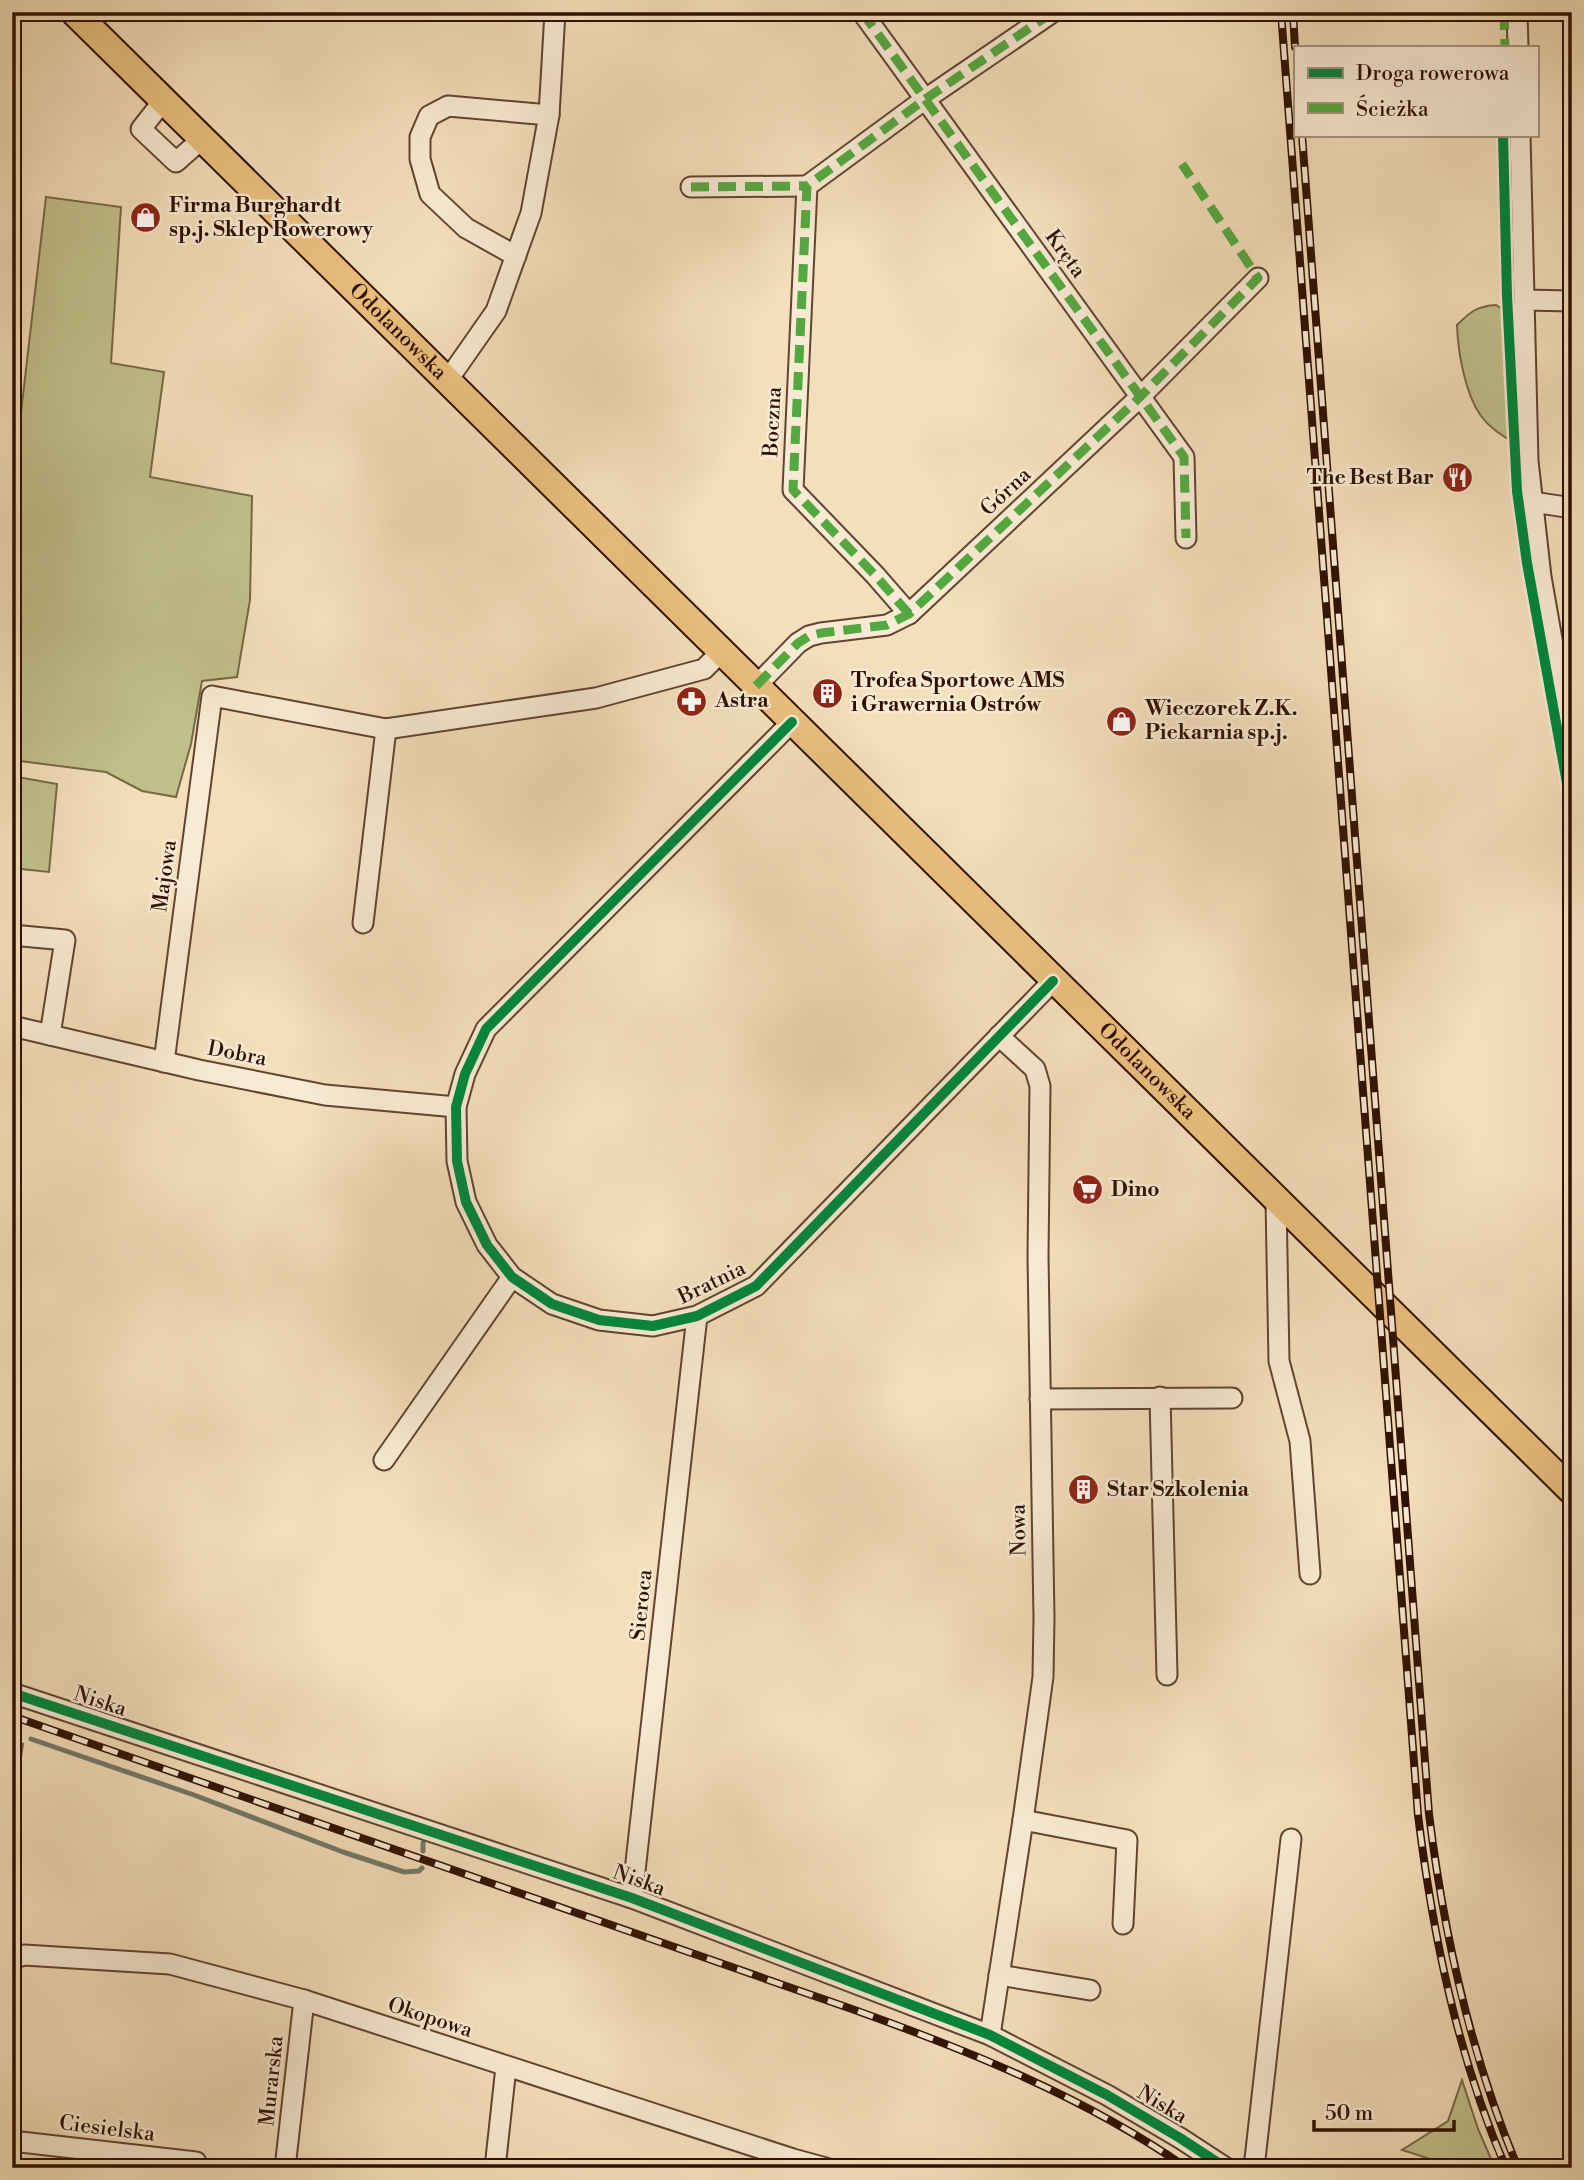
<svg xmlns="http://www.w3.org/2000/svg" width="1584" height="2180" viewBox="0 0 1584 2180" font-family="'Libre Bodoni',serif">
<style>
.green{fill:#c1c08c;stroke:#786846;stroke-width:2}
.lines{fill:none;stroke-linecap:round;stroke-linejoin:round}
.stream{stroke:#717868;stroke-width:5}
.minor-casing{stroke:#614430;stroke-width:23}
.major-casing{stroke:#301101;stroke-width:30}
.minor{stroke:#f8ead3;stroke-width:19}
.major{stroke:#eabf7e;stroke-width:26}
.rail-casing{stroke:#301101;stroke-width:8}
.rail{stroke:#f8ead3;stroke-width:5;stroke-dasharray:16;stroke-linecap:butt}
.quiet{stroke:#54a840;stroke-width:9;stroke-dasharray:18 9;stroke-linecap:butt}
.cycleway-casing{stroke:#f8ead3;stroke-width:15}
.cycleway{stroke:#00873e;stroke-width:10}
.labels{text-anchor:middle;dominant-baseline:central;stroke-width:5;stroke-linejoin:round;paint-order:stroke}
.poi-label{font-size:21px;font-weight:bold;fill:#301101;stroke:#f8ead3;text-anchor:start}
.street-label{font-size:21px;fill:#301101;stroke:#f8ead3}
</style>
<rect width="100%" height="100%" fill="#f4debb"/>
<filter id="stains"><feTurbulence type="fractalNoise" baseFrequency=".00286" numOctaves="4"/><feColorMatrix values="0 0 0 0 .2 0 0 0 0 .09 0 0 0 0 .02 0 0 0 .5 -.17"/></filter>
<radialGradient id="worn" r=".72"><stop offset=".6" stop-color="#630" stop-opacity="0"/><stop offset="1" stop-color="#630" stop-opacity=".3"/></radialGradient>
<g class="green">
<polygon points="46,197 121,207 111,363 164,372 150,477 252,496 250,600 237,677 202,681 191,744 176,797 142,791 106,772 12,760 12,490"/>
<path d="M1496,305L1506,311L1511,441C1500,434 1489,427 1481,416C1465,394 1458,352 1457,325C1470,312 1477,306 1496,305Z"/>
<polygon points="12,776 57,784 49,872 12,868"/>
<polygon points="12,1740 23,1744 12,1819"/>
<polygon points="1462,2080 1478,2129 1495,2168 1449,2168 1449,2165 1402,2150 1448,2121"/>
</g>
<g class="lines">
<g class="stream">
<polyline points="31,1739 194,1795 343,1852 404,1872 419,1871 422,1868"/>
<polyline points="423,1851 423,1843"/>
</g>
<defs>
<g id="minor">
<polyline points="862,12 1184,457 1186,538"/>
<polyline points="1517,12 1518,47"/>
<polyline points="163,101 141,129 176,162 202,139"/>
<polyline points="549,115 555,12"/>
<polyline points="1520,135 1528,461 1541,577 1572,753"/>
<polyline points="691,187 807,186"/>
<polyline points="1524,300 1572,301"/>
<polyline points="447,381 496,311 531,213 549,115 448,106 429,116 420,137 420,159 430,194 466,228 516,256"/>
<polyline points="1533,502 1572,508"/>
<polyline points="909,614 875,575 793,490 807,186 924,100 1053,12"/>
<polyline points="756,686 798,643 809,636 821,633 887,625 909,614 1140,397 1258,278"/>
<polyline points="792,722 486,1029 465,1074 456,1107 457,1161 466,1202 487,1245 512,1277 552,1304 599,1320 653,1326 697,1316 756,1286 1053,981"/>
<polyline points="363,923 386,729"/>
<polyline points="12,935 65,940 50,1035"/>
<polyline points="12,1026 199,1070 325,1095 456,1107"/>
<polyline points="164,1062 212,696 386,729 596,698 704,669 721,652"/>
<polyline points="1276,1201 1279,1361 1300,1441 1310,1574"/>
<polyline points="1160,1397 1167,1675"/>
<polyline points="1040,1399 1232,1398"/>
<polyline points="384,1460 512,1277"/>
<polyline points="12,1693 632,1898 990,2035 1107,2095 1180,2138 1226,2168"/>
<polyline points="1023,1820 1127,1840 1123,1924"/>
<polyline points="632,1898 697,1316"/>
<polyline points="12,1959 24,1955 170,1964 304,2000 793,2159 826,2168"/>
<polyline points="999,1975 1090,1990"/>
<polyline points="990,2035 1023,1820 1043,1677 1044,1618 1038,1256 1040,1086 1035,1069 999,1036"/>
<polyline points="12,2141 196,2162"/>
<polyline points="285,2168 304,2000"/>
<polyline points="495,2168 506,2067"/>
<polyline points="1254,2168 1291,1839"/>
</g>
<g id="major">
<path id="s1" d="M74,12L1572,1491"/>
</g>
</defs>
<use href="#minor" class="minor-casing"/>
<use href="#major" class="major-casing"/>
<use href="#minor" class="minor"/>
<use href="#major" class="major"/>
<defs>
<g id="rail">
<path d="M1281,12L1418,1815C1433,1936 1457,2055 1506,2168"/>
<polyline points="1293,12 1295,47"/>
<path d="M1302,135L1429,1814C1444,1936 1470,2054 1518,2168"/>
<path d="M12,1716L849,2008C967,2050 1083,2096 1187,2168"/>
</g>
</defs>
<use href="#rail" class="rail-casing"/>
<use href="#rail" class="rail"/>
<g class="quiet">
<polyline points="862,12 1184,457 1186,538"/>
<polyline points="1504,12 1505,47"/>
<polyline points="691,187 807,186"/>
<polyline points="909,614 875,575 793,490 807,186 924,100 1053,12"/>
<polyline points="756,686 798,643 809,636 821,633 887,625 909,614 1140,397 1258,278 1182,164"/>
</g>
<defs>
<g id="cycleway">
<polyline points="1503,135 1507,296 1517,491 1527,563 1572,811"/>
<polyline points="792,722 486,1029 465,1074 456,1107 457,1161 466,1202 487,1245 512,1277 552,1304 599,1320 653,1326 697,1316 756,1286 1053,981"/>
<polyline points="12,1693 632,1898 990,2035 1107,2095 1180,2138 1226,2168"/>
</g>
</defs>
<use href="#cycleway" class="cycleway-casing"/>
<use href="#cycleway" class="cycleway"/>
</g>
<defs>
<symbol id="shop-disc" viewBox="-11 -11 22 22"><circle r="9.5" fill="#8f2418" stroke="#f8ead3"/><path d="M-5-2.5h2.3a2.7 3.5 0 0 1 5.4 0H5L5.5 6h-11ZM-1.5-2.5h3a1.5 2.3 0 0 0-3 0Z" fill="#fff"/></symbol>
<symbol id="restaurant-disc" viewBox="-11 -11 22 22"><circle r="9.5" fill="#8f2418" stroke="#f8ead3"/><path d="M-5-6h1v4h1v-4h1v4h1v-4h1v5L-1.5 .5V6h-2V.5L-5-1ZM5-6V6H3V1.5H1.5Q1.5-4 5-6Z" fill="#fff"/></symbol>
<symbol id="building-disc" viewBox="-11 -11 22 22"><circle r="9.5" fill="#8f2418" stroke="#f8ead3"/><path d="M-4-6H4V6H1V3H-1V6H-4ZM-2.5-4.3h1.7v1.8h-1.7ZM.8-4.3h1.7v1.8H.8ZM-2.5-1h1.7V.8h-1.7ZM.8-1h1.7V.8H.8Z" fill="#fff"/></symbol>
<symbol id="pharmacy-disc" viewBox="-11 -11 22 22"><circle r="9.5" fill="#8f2418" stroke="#f8ead3"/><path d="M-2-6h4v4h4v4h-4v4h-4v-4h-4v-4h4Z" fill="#fff"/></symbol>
<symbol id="supermarket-disc" viewBox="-11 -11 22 22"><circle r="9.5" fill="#8f2418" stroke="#f8ead3"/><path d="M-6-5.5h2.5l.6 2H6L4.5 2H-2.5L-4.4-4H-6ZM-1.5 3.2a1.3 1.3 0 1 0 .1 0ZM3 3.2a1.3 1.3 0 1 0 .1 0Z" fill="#fff"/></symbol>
</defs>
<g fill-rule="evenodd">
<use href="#shop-disc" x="128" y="200" width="35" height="35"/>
<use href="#restaurant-disc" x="1440" y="460" width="35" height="35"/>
<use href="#building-disc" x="810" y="676" width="35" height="35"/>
<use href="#pharmacy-disc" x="674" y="684" width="35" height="35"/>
<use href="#shop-disc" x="1104" y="704" width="35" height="35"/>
<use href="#supermarket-disc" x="1070" y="1172" width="35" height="35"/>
<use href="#building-disc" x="1066" y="1472" width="35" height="35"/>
</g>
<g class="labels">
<g class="poi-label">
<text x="169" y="206">Firma Burghardt<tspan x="169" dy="24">sp.j. Sklep Rowerowy</tspan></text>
<text x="1434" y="478" text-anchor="end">The Best Bar</text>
<text x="851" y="681">Trofea Sportowe AMS<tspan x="851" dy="24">i Grawernia Ostrów</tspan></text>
<text x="715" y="701">Astra</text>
<text x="1145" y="709">Wieczorek Z.K.<tspan x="1145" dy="24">Piekarnia sp.j.</tspan></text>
<text x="1111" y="1190">Dino</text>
<text x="1107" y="1490">Star Szkolenia</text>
</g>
<g class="street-label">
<text transform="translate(1065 254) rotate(54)">Kręta</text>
<text stroke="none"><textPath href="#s1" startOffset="455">Odolanowska</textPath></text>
<text transform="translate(773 422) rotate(-87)">Boczna</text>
<text transform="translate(1006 492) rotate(-43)">Górna</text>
<text transform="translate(165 876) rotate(-82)">Majowa</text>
<text transform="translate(237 1054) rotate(11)">Dobra</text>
<text stroke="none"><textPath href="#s1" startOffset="1508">Odolanowska</textPath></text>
<text transform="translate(712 1283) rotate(-26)">Bratnia</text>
<text transform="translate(1019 1530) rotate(-91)">Nowa</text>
<text transform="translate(642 1605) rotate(-84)">Sieroca</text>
<text transform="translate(100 1702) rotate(18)">Niska</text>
<text transform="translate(639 1881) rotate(20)">Niska</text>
<text transform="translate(430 2018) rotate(18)">Okopowa</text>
<text transform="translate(272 2081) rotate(-84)">Murarska</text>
<text transform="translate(1162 2105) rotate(31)">Niska</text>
<text transform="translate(107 2129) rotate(7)">Ciesielska</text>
</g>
</g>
<rect width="1584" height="2180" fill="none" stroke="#f4debb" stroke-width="42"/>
<rect x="14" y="14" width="1556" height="2152" fill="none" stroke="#301101" stroke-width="3.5"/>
<rect x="21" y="21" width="1542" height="2138" fill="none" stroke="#301101" stroke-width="2"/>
<rect x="1294" y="46" width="245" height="91" fill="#f8ead3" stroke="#a8937f" stroke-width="2"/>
<rect x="1308" y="68" width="35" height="10" fill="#00873e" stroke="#a8937f" stroke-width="2"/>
<text x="1356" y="80" font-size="21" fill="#301101">Droga rowerowa</text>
<rect x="1308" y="103" width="35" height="10" fill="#54a840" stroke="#a8937f" stroke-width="2"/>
<text x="1356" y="116" font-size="21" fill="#301101">Ścieżka</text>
<path d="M1314 2120v10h140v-10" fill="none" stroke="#301101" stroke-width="3.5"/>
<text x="1325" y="2120" font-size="21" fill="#301101" stroke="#f8ead3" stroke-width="5" paint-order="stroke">50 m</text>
<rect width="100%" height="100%" filter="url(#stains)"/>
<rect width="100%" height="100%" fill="url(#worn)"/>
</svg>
